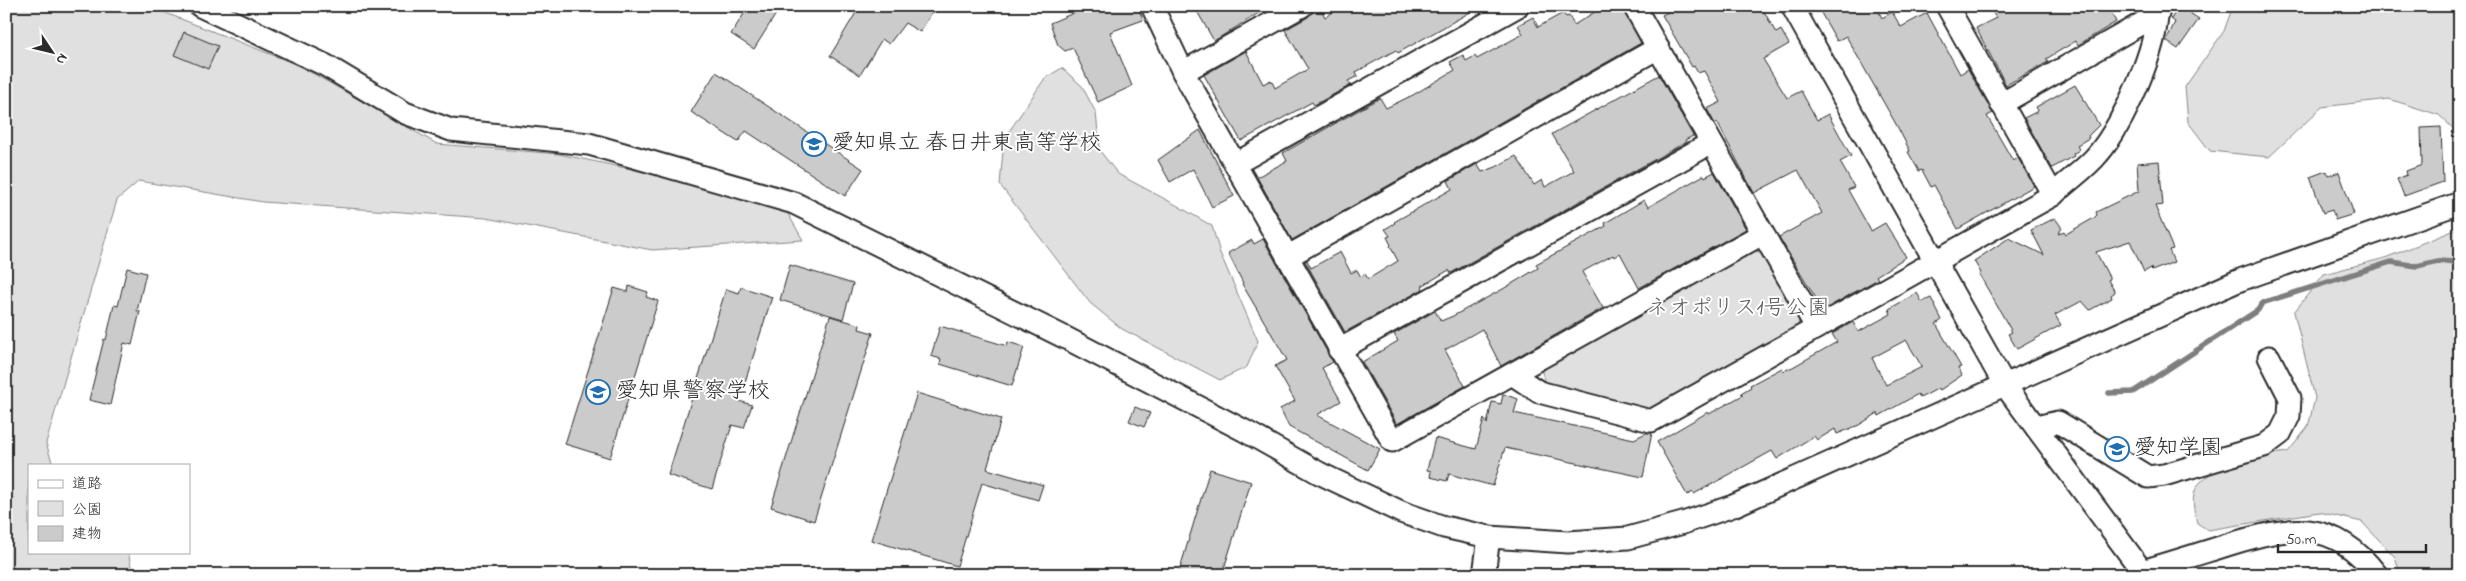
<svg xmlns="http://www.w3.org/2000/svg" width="2466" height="581" viewBox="0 0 2466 581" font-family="'Indie Flower','Klee One',sans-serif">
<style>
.green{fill:#e0e0e0;stroke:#868686}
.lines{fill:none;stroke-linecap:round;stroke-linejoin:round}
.stream{stroke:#7e7e7e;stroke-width:5.5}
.building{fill:#cbcbcb;stroke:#2b2b2b;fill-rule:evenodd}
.minor-casing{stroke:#2b2b2b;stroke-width:25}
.minor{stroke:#fff;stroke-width:21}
.labels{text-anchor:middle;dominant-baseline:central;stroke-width:4;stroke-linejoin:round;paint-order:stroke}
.poi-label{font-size:22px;fill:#2b2b2b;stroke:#fff;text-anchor:start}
.park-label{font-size:22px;fill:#585858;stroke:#fff}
</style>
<rect width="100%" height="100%" fill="#fff"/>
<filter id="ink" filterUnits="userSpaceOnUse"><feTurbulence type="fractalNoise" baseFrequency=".02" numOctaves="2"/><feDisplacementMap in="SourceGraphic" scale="10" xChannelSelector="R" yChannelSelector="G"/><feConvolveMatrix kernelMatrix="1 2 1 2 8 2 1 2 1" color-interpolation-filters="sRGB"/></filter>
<g filter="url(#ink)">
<g class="green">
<polygon points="11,6 148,6 298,65 437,144 559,154 640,171 787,212 803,240 652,250 486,218 263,202 139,181 117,200 46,443 53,465 29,465 29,552 128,552 133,575 6,575 6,8"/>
<polygon points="2233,6 2460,6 2460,135 2439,115 2389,99 2322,107 2269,157 2210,151 2188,122 2185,87 2224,31"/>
<polygon points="1062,68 1082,86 1096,113 1100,151 1118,174 1178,206 1212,226 1220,253 1258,341 1247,367 1220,380 1122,329 1090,303 1000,185 1004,139 1045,78"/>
<path d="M2460,228V575H2401L2395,557L2362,522L2319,512L2208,530L2197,523C2194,511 2190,496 2198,485C2214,463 2263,455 2288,452L2308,427L2315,398L2294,312L2324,274L2385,258Z"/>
<polygon points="1752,250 1762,253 1800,317 1797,328 1651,408 1640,410 1546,386 1541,369"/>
</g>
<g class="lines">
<polyline class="stream" points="2109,393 2133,392 2258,310 2262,303 2391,262 2417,266 2438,261 2454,262 2460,265"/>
</g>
<g class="building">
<polygon points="749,6 781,6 754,49 731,34"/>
<polygon points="860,6 936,6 920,32 905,23 889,44 882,39 860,75 830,56"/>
<polygon points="1090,6 1138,6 1143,20 1110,32 1132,86 1098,102 1073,48 1065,51 1058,45 1050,23"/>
<polygon points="1194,6 1270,6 1214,41"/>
<polygon points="1314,6 1319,6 1325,17 1343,6 1481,6 1398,53 1396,50 1356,72 1358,76 1348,81 1351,85 1314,105 1312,102 1241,141 1204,75 1246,51 1263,84 1271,80 1275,88 1308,69 1285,30 1308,17"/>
<polygon points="1604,6 1622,6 1641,43 1292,240 1257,177 1287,161 1283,153 1380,98 1386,108 1413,95 1455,70 1450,62 1463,55 1466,61 1475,56 1477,59 1523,34 1518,25 1533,17 1538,27 1563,13 1566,17 1569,16 1574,25"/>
<polygon points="1665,6 1761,6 1776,33 1781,30 1789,44 1763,59 1787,98 1801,91 1817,120 1828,114 1851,156 1840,162 1854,187 1848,190 1871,231 1885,223 1906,257 1876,276 1878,279 1823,310 1779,237 1822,213 1798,170 1754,193 1717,122 1715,124 1707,109 1721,102 1704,71 1698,73 1694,66 1692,67 1662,15 1668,12"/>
<polygon points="1817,6 1876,6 1882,18 1892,12 1901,27 1927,13 1960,74 1968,69 1993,113 1987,116 2013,161 2018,158 2034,186 1958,229 1934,185 1931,187 1922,170 1919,171 1908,152 1910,151 1897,126 1846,36 1837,41"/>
<polygon points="1989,6 2108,6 2116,22 2078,45 2076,41 2046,59 2048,62 2006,85 1976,28 1996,18"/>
<polygon points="2179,6 2199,19 2178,49 2166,41 2175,22 2171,19"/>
<polygon points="184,32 218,46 208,69 174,55"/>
<polygon points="716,72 863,169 845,196 746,131 738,142 691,112"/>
<polygon points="1659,75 1693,136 1685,140 1686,142 1451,273 1449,270 1422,286 1423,289 1345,332 1305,261 1307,260 1311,268 1340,252 1351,273 1357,270 1361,277 1365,274 1368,279 1398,261 1390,246 1391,245 1387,237 1390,236 1385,229 1395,223 1394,222 1452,189 1448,181 1477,164 1482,172 1496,167 1516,156 1534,185 1542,180 1545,187 1574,171 1552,134"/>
<polygon points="2075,85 2099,125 2088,136 2089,138 2077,145 2079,150 2073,154 2074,156 2052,168 2024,118 2038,111 2036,107"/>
<polygon points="2441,127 2443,182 2404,196 2397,179 2407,175 2406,171 2422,165 2421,128"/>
<polygon points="1200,130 1234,196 1212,207 1193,169 1170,182 1158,160"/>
<polygon points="2159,161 2163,205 2155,206 2173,249 2169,250 2174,262 2152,271 2151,268 2144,272 2130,241 2096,252 2110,279 2108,280 2115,292 2111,295 2112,298 2090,310 2082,301 2055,315 2061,325 2017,349 2008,334 2012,332 1979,274 1981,273 1974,261 2009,238 2044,255 2031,230 2055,218 2062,228 2058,234 2064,231 2066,234 2094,218 2097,215 2096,212 2139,191 2137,163"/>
<polygon points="2326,171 2328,176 2339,172 2354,214 2335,220 2332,210 2323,213 2310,177"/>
<polygon points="1714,172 1746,229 1639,288 1620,253 1614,257 1613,255 1582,272 1603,308 1501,366 1482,329 1445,350 1465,386 1397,424 1362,362 1398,341 1394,334 1435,311 1441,321 1453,316 1503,289 1538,268 1536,264 1606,226 1605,223 1644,200 1648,207 1704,175 1705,177"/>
<polygon points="1263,239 1333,362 1322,368 1341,401 1317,415 1380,449 1368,470 1289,427 1280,409 1295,401 1275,366 1287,360 1242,284 1243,283 1228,253 1252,240 1254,244"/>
<polygon points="790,265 853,284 843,319 780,300"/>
<polygon points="127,268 146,273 137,311 140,311 132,345 124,343 110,405 89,400 104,339 106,340 114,305 118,306"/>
<polygon points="629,286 648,292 646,297 658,301 610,458 565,444 614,288 628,292"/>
<polygon points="741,287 772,297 739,401 752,405 744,428 732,425 712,489 668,475 726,289 739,293"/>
<path d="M1917,293L1922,302L1931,298L1942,320L1936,324L1961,367L1958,368L1962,375L1940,390L1939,388L1920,398L1918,394L1879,416L1878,413L1859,425L1837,434L1835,429L1817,440L1814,436L1777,459L1772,451L1694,494L1693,492L1687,495L1657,442L1708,412L1709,414L1743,395L1741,393L1751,387L1750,385L1782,368L1783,371L1791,368L1837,342L1832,334L1853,322L1858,332L1891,314L1889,309ZM1906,340L1922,367L1886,385L1872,358Z"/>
<polygon points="830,316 860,325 859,329 873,333 814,521 771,507"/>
<polygon points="940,326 1007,346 1008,342 1024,347 1012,386 940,364 941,359 931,356"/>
<polygon points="917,393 1001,419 987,469 1043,485 1038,500 982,483 957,566 871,540"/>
<polygon points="1503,394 1518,399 1514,413 1634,439 1646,433 1652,433 1643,477 1505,448 1493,486 1449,474 1447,481 1430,477 1431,471 1427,470 1435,438 1476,449 1484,419 1487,424 1492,402 1501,404"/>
<polygon points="1135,407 1150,413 1144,427 1129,421"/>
<polygon points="1210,469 1251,482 1222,575 1178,575"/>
</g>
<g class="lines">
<defs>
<g id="minor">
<polyline points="200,6 325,65 405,113 451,130 589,144 794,203 1066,338 1245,431 1319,473 1401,512 1444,527 1489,537 1568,542 1628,538 1683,523 1733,506 2240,280 2460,203"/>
<polyline points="1152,6 1183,72 1392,441 1762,234"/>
<polyline points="1634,6 1816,327"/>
<polyline points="1792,6 2004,384 2142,571 2142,575"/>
<polyline points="1947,6 2053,195"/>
<polyline points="1183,72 1302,6"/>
<polyline points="2001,104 2158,14"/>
<polyline points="1235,164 1518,6"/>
<polyline points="1287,257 1658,48"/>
<polyline points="1339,350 1711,143"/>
<path d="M1512,374L1539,392L1651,421L2053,195C2067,181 2086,169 2098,154C2123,125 2160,44 2157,6"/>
<polyline points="2036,427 2058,422 2148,477 2164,475 2264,446 2280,434 2289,416 2290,398 2269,357"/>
<path d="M2142,571C2170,563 2198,554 2227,545C2289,526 2333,517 2377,575"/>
<polyline points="1484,575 1489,537"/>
</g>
</defs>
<use href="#minor" class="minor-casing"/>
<use href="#minor" class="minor"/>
</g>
</g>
<defs>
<symbol id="school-ring" viewBox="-11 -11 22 22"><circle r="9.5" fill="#fff" stroke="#1f6fb2" stroke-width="1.5"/><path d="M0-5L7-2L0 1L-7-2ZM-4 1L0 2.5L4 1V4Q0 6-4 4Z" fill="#1f6fb2"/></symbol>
</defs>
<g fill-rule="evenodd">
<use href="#school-ring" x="800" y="130" width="28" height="28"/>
<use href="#school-ring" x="584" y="378" width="28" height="28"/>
<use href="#school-ring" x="2103" y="435" width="28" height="28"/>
</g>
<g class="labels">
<g class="poi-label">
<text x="832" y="144">愛知県立 春日井東高等学校</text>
<text x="616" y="392">愛知県警察学校</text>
<text x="2134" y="449">愛知学園</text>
</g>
<g class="park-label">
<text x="1738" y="309">ネオポリス1号公園</text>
</g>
</g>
<rect width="2466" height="581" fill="none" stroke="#fff" stroke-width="25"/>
<rect x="12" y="12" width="2441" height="556" fill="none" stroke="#2b2b2b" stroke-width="2" filter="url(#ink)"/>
<rect x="28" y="464" width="162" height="90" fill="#ffffff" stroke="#aaaaaa"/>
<rect x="38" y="480" width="25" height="8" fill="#ffffff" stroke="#aaaaaa"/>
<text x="72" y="488" font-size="15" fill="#2b2b2b">道路</text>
<rect x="38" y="501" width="25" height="15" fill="#e0e0e0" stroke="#aaaaaa"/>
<text x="72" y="514" font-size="15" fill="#2b2b2b">公園</text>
<rect x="38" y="526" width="25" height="15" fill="#cbcbcb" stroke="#aaaaaa"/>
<text x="72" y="538" font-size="15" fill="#2b2b2b">建物</text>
<g transform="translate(52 52) rotate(125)" stroke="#ffffff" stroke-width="4" paint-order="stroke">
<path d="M0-4L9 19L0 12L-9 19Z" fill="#2b2b2b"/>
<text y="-8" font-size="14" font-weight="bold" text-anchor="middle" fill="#2b2b2b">N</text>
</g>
<path d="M2278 544v8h148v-8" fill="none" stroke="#2b2b2b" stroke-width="2.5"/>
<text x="2286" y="544" font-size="15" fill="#2b2b2b" stroke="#ffffff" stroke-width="4" paint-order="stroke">50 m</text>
</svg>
